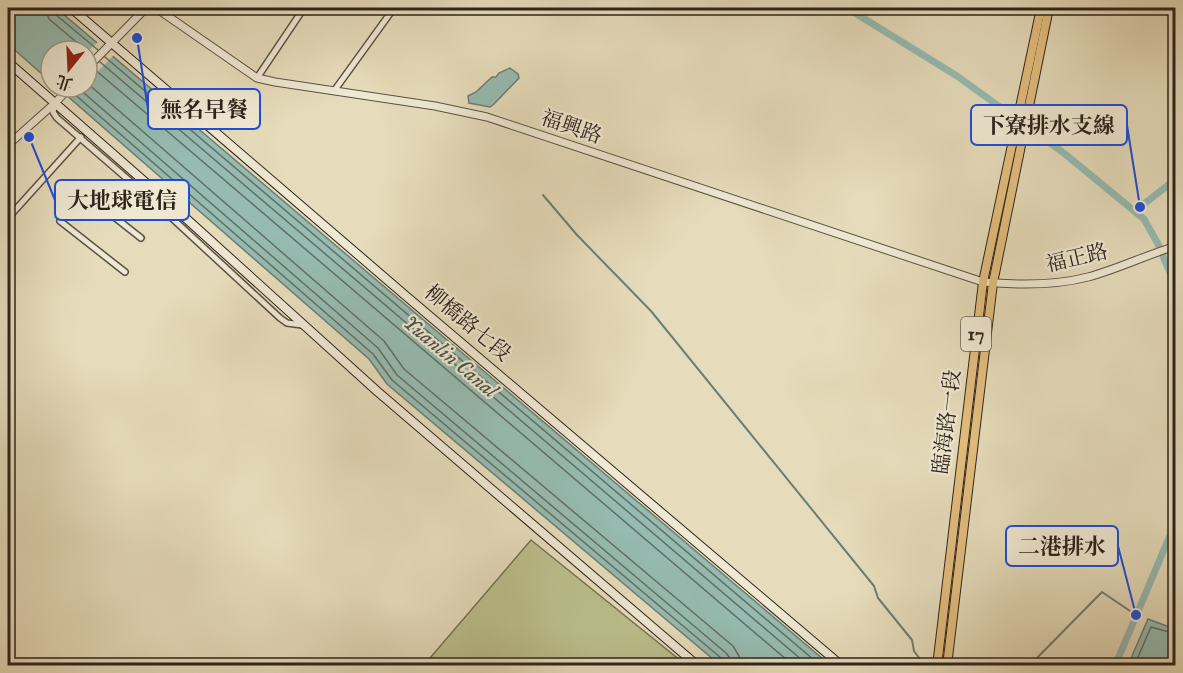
<svg xmlns="http://www.w3.org/2000/svg" width="1183" height="673" viewBox="0 0 1183 673" font-family="'IM FELL English','Noto Serif TC',serif">
<style>
.green{fill:#bbbf8c;stroke:#747154;stroke-width:1.5}
.water{fill:#96bbb1;stroke:#6c7e75;stroke-width:1.5}
.pier{fill:#e6dcbb}
.lines{fill:none;stroke-linecap:round;stroke-linejoin:round}
.shore{stroke:#626f66;stroke-width:1.5}
.stream{stroke:#6c7e75;stroke-width:2}
.canal{stroke:#96bbb1;stroke-width:7}
.minor-casing{stroke:#5b5143;stroke-width:8}
.tertiary-casing{stroke:#5b5143;stroke-width:9}
.secondary-casing{stroke:#2d231b;stroke-width:10}
.primary-casing{stroke:#2d231b;stroke-width:10}
.minor{stroke:#efe8d3;stroke-width:5}
.tertiary{stroke:#efe8d3;stroke-width:7}
.secondary{stroke:#efe8d3;stroke-width:8}
.primary{stroke:#e3be7e;stroke-width:8}
.labels{text-anchor:middle;dominant-baseline:central;stroke-width:4.5;stroke-linejoin:round;paint-order:stroke}
.shield{fill:#efe8d3;stroke:#675e52;stroke-width:1.5}
.shield-label{font-size:20px;font-weight:bold;fill:#2d231b}
.street-label{font-size:21px;fill:#2d231b;stroke:#efe8d3}
.water-label{font-size:22px;font-style:italic;fill:#4c5148;stroke:#efe8d3}
.leader{fill:none;stroke:#1d4ed8;stroke-width:2}
.callout-dot{fill:#1d4ed8;stroke:#efe8d3;stroke-width:2}
.callout{fill:#efe8d3;stroke:#1d4ed8;stroke-width:2}
.callout-label{font-size:22px;text-anchor:middle;font-weight:bold;fill:#2d231b}
</style>
<rect width="100%" height="100%" fill="#e6dcbb"/>
<filter id="stains"><feTurbulence type="fractalNoise" baseFrequency=".00333" numOctaves="4"/><feColorMatrix values="0 0 0 0 .2 0 0 0 0 .09 0 0 0 0 .02 0 0 0 .5 -.17"/></filter>
<radialGradient id="worn" r=".72"><stop offset=".6" stop-color="#630" stop-opacity="0"/><stop offset="1" stop-color="#630" stop-opacity=".3"/></radialGradient>
<polygon class="green" points="531,540 686,665 424,665"/>
<g class="water">
<polygon points="8,8 56,8 830,665 720,665 387,384 369,359 57,87 87,87 87,51 51,51 51,82 8,44"/>
<polygon points="510,68 518,74 519,78 494,104 490,107 469,103 468,96 476,92 492,77 496,77 499,73"/>
<polygon points="1148,619 1175,629 1175,665 1132,665 1132,656"/>
</g>
<polygon class="pier" points="99,41 114,55 87,82 87,52"/>
<g class="lines">
<g class="shore">
<polyline points="45,8 49,19 87,51"/>
<polyline points="53,8 55,14 98,50"/>
<polyline points="105,57 821,666"/>
<polyline points="100,62 809,666"/>
<polyline points="93,68 794,666"/>
<polyline points="87,83 384,341 404,369 733,646 739,656 740,666"/>
<polyline points="77,87 378,348 397,375 726,653 730,658 731,666"/>
<polyline points="72,92 373,354 392,380 721,658 724,666"/>
<polyline points="1138,666 1138,657 1151,627 1176,634"/>
</g>
<g class="stream">
<polyline points="543,195 577,235 651,311 874,586 878,598 912,640 914,651 925,666"/>
<polyline points="1029,666 1102,592 1136,615"/>
</g>
<g class="canal">
<polyline points="847,8 957,76 1011,115"/>
<polyline points="1035,132 1065,154 1144,219 1158,244 1176,287"/>
<polyline points="1136,212 1140,207 1176,179"/>
<polyline points="1115,666 1171,533 1176,493"/>
</g>
<defs>
<g id="minor">
<polyline points="257,78 304,8"/>
<polyline points="334,91 394,8"/>
<polyline points="55,103 53,112 57,118 161,208 280,318 287,323 302,325"/>
<polyline points="94,201 141,238"/>
<polyline points="8,218 81,137"/>
<polyline points="60,221 125,272"/>
</g>
<g id="tertiary">
<path d="M156,8L257,78L275,82L435,106L487,117L983,282C1017,285 1054,286 1088,277C1118,269 1146,255 1176,246"/>
<polyline points="87,68 146,8"/>
<polyline points="8,145 55,103 70,87"/>
</g>
<g id="secondary">
<polyline points="71,8 406,296 842,666"/>
<polyline points="8,62 169,203 378,392 698,666"/>
</g>
<g id="primary">
<polyline points="937,666 983,282 1041,8"/>
<polyline points="947,666 993,283 1049,8"/>
</g>
</defs>
<use href="#minor" class="minor-casing"/>
<use href="#tertiary" class="tertiary-casing"/>
<use href="#secondary" class="secondary-casing"/>
<use href="#primary" class="primary-casing"/>
<use href="#minor" class="minor"/>
<use href="#tertiary" class="tertiary"/>
<use href="#secondary" class="secondary"/>
<use href="#primary" class="primary"/>
</g>
<g class="labels">
<rect class="shield" x="961" y="317" width="30" height="34" rx="4.5"/>
<g class="shield-label">
<text x="976" y="334">17</text>
</g>
<g class="street-label">
<text transform="translate(571 128) rotate(19)">福興路</text>
<text transform="translate(1077 259) rotate(-13)">福正路</text>
<text transform="translate(467 324) rotate(40)">柳橋路七段</text>
<text transform="translate(948 422) rotate(-83)">臨海路一段</text>
</g>
<g class="water-label">
<text transform="translate(450 357) rotate(40)">Yuanlin Canal</text>
</g>
</g>
<path class="leader" d="M137 38L148 109M1140 207L1127 125M29 137L55 200M1136 615L1118 546"/>
<g class="callout-dot">
<circle cx="137" cy="38" r="6"/>
<circle cx="1140" cy="207" r="6"/>
<circle cx="29" cy="137" r="6"/>
<circle cx="1136" cy="615" r="6"/>
</g>
<g class="callout">
<rect x="148" y="89" width="112" height="40" rx="6"/>
<rect x="971" y="105" width="156" height="40" rx="6"/>
<rect x="55" y="180" width="134" height="40" rx="6"/>
<rect x="1006" y="526" width="112" height="40" rx="6"/>
</g>
<g class="callout-label">
<text x="204" y="117">無名早餐</text>
<text x="1049" y="133">下寮排水支線</text>
<text x="122" y="208">大地球電信</text>
<text x="1062" y="554">二港排水</text>
</g>
<rect width="1183" height="673" fill="none" stroke="#e6dcbb" stroke-width="30"/>
<rect x="9" y="9" width="1165" height="655" fill="none" stroke="#2d231b" stroke-width="3"/>
<rect x="15" y="15" width="1153" height="643" fill="none" stroke="#2d231b" stroke-width="1.5"/>
<g transform="translate(69 69) rotate(198)"><circle r="28" fill="#efe8d3" stroke="#a19989" stroke-width="1.5"/>
<path d="M0-4.5L10 22L0 15L-10 22Z" fill="#8f2418"/>
<text y="-9" font-size="16" font-weight="bold" text-anchor="middle" fill="#2d231b">北</text>
</g>
<rect width="100%" height="100%" filter="url(#stains)"/>
<rect width="100%" height="100%" fill="url(#worn)"/>
</svg>
